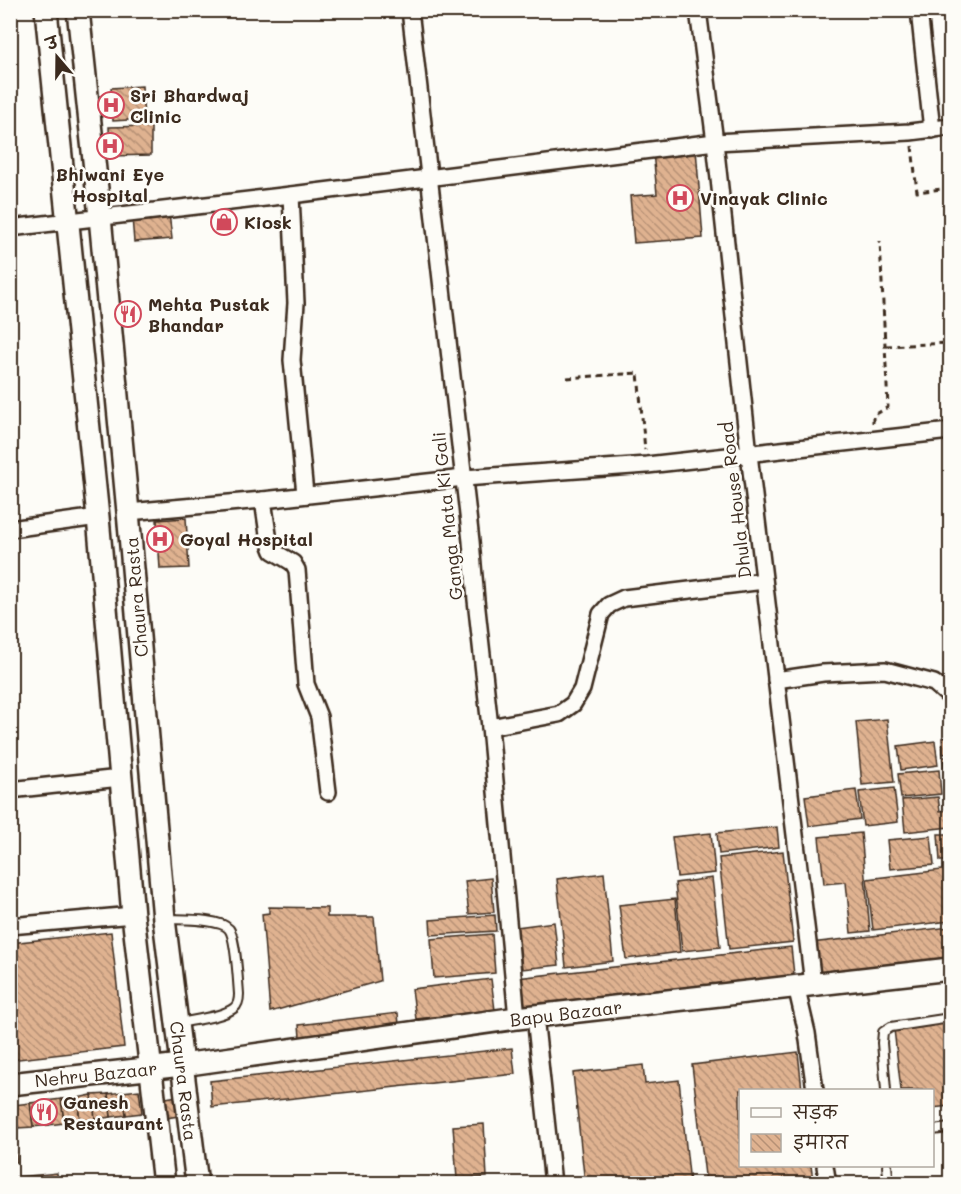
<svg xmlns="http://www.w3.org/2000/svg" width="961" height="1194" viewBox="0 0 961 1194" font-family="Mali,'Playpen Sans Deva',sans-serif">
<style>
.building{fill:url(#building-back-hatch);stroke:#3b2a1e;stroke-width:1.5}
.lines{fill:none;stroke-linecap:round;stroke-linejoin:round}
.lane-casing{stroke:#3b2a1e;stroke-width:12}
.street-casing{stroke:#3b2a1e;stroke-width:20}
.secondary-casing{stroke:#3b2a1e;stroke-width:26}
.path{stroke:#3b2a1e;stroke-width:3;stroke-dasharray:6 4.5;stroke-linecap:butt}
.lane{stroke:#fdfcf7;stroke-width:8}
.street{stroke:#fdfcf7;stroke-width:15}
.secondary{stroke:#fdfcf7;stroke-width:21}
.labels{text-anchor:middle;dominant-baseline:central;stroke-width:5;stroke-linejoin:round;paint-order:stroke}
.poi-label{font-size:18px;font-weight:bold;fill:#3b2a1e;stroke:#fdfcf7;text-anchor:start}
.street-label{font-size:18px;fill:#3b2a1e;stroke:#fdfcf7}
</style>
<defs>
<pattern id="building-back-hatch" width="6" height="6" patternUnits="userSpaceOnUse" patternTransform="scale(1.5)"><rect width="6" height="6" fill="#dfb290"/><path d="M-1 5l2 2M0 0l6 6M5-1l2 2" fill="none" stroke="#b69175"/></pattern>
</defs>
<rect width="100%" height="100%" fill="#fdfcf7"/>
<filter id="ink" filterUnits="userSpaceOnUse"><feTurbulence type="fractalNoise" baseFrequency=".0167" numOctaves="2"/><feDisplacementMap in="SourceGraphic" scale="12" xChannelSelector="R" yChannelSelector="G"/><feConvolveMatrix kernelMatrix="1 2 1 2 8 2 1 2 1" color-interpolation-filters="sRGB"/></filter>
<g filter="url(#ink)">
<g class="building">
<polygon points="142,86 144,119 113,121 111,88"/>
<polygon points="151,126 151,155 110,156 109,127"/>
<polygon points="696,149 703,238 634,243 630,196 657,194 653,152"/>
<polygon points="169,213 172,239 134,242 132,217"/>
<polygon points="186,518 189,568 160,569 157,520"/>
<polygon points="887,719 894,782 862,785 856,722"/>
<polygon points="950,737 950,753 943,754 942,738"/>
<polygon points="935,741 938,765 901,770 898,746"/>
<polygon points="943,757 950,757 950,807 948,808"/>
<polygon points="939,770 941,794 901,798 898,774"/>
<polygon points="894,788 898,822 863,826 859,792"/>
<polygon points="856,790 860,819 809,826 805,796"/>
<polygon points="938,797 940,811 950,810 950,827 905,832 902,800"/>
<polygon points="777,827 779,847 719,854 717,833"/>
<polygon points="711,833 715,873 677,877 672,837"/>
<polygon points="861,833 870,931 851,933 846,882 824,884 819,837"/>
<polygon points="938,834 950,834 950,861 940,861"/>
<polygon points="931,836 934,865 890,869 887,840"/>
<polygon points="783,851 793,942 729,949 719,858"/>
<polygon points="950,869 950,921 873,930 867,879"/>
<polygon points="604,873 613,961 566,967 557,879"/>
<polygon points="491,878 494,912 469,914 465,881"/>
<polygon points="712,878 720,947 682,951 675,883"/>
<polygon points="675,899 680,952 626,959 619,905"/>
<polygon points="269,907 327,908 327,917 374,917 380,981 270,1012 262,914 269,913"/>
<polygon points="495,915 496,931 431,935 430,920"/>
<polygon points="554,922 559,965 522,969 517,927"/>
<polygon points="950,927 950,960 815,976 811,943"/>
<polygon points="111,932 124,1047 10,1060 10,943"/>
<polygon points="492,934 495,973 434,978 431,939"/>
<polygon points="791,947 794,975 520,1006 517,978"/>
<polygon points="491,979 495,1010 416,1019 412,989"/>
<polygon points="398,1013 399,1025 300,1037 299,1025"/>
<polygon points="950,1022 950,1106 932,1108 932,1090 901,1090 894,1029"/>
<polygon points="512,1048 515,1074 212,1107 210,1081"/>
<polygon points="798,1052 802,1090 740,1090 740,1166 811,1166 813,1180 782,1184 706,1184 692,1065"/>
<polygon points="643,1065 645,1084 679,1080 690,1184 585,1184 573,1073"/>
<polygon points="139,1090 142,1113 126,1115 123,1092"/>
<polygon points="123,1092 126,1115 111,1117 108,1094"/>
<polygon points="108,1094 111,1117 95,1119 92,1095"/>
<polygon points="92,1095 95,1119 80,1121 77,1098"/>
<polygon points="184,1095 184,1115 155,1120 154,1116 145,1118 143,1105 154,1103 153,1100"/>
<polygon points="77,1098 80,1121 64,1123 61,1099"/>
<polygon points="61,1099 64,1123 49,1125 46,1101"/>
<polygon points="46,1101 49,1125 33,1127 30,1103"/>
<polygon points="30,1103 33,1127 17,1128 14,1105"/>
<polygon points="14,1105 17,1128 10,1129 10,1106"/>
<polygon points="484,1124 487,1177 457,1179 453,1126"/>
<polygon points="10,1139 15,1139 17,1162 10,1162"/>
<polygon points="57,1173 58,1184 10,1184 10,1178"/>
</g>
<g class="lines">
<defs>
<g id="lane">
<path d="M165,919C180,920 219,918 229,929C236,938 238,982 239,994C239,999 238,1005 234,1008C223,1017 193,1020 179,1023"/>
<polyline points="886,1090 882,1043 883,1032 891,1027 950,1018"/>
<polyline points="932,1130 950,1128"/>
<polyline points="887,1166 889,1184"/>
</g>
<g id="street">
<polyline points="410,10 471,541 476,600 490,727 517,1018"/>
<polyline points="698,10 715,142 749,454 813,984"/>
<polyline points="919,10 932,130"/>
<polyline points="291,195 296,303 292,360 305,494"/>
<polyline points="10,228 291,195 715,142 910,132 950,127"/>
<polyline points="263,500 269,541 273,551 293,563 297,570 306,684 319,717 328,792"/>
<polyline points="128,512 263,500 464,478 647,465 950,431"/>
<polyline points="10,529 98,517"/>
<polyline points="776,680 823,673 885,670 934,683 950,697"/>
<polyline points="490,727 559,714 573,704 582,689 601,614 609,605 624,598 764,581"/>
<polyline points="10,790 120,778"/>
<polyline points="10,926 133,915"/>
<polyline points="796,986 807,1033 815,1090"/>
<polyline points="535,1016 553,1184"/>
<polyline points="825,1166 828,1184"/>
</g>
<g id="secondary">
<polyline points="46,10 98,517 133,915 164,1184"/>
<polyline points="78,10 100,217 128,512 164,919 197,1184"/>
<polyline points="10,1084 182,1065 517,1018 950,969"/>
</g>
</defs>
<use href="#lane" class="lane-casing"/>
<use href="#street" class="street-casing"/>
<use href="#secondary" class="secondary-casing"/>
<g class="path">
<polyline points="912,146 917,192 950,188"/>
<polyline points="886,346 950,343"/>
<polyline points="567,378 638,373 645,450"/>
<polyline points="873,423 873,416 888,407 880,241"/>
</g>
<use href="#lane" class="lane"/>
<use href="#street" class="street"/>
<use href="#secondary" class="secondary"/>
</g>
</g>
<defs>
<symbol id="hospital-ring" viewBox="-11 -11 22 22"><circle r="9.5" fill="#fdfcf7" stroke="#d1495b" stroke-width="1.5"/><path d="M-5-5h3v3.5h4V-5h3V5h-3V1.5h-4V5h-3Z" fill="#d1495b"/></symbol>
<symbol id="shop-ring" viewBox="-11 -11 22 22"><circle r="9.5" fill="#fdfcf7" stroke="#d1495b" stroke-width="1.5"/><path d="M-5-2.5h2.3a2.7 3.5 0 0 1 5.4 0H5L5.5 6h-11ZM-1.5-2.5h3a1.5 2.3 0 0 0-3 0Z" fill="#d1495b"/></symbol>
<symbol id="restaurant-ring" viewBox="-11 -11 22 22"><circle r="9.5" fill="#fdfcf7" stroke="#d1495b" stroke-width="1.5"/><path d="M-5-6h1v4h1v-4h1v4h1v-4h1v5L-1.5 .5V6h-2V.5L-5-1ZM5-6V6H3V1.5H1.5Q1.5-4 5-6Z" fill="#d1495b"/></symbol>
</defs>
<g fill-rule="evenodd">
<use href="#hospital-ring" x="96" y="90" width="30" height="30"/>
<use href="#hospital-ring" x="95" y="131" width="30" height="30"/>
<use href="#hospital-ring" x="665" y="183" width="30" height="30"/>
<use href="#shop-ring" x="209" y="207" width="30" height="30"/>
<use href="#restaurant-ring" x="113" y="299" width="30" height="30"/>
<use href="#hospital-ring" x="145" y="524" width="30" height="30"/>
<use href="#restaurant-ring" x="29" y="1097" width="30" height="30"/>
</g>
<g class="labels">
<g class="poi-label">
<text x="130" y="95">Sri Bhardwaj<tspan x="130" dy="21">Clinic</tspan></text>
<text x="110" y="174" text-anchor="middle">Bhiwani Eye<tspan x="110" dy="21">Hospital</tspan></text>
<text x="700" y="198">Vinayak Clinic</text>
<text x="244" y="222">Kiosk</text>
<text x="148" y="304">Mehta Pustak<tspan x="148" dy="21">Bhandar</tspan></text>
<text x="180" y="539">Goyal Hospital</text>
<text x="63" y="1102">Ganesh<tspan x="63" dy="21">Restaurant</tspan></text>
</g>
<g class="street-label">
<text transform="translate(735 500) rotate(-97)">Dhula House Road</text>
<text transform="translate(447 516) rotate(-96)">Ganga Mata Ki Gali</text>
<text transform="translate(136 597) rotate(-95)">Chaura Rasta</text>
<text transform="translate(566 1013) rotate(-7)">Bapu Bazaar</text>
<text transform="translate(96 1074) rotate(-6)">Nehru Bazaar</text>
<text transform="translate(184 1081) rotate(83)">Chaura Rasta</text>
</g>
</g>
<rect width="961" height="1194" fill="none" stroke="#fdfcf7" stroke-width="36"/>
<rect x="18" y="18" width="925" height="1158" fill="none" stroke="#3b2a1e" stroke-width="2" filter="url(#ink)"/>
<rect x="739" y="1089" width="195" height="78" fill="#fdfcf7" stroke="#afa8a0" stroke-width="1.5"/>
<rect x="751" y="1108" width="30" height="9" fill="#fdfcf7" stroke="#afa8a0" stroke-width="1.5"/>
<text x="793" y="1119" font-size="18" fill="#3b2a1e">सड़क</text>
<rect x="751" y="1134" width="30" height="18" fill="url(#building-back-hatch)" stroke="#afa8a0" stroke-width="1.5"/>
<text x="793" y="1149" font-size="18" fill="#3b2a1e">इमारत</text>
<g transform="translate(57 57) rotate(340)" stroke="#fdfcf7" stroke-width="4.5" paint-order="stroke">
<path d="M0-4.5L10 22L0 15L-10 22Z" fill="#3b2a1e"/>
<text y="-9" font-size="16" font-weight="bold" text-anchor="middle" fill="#3b2a1e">उ</text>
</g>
</svg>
